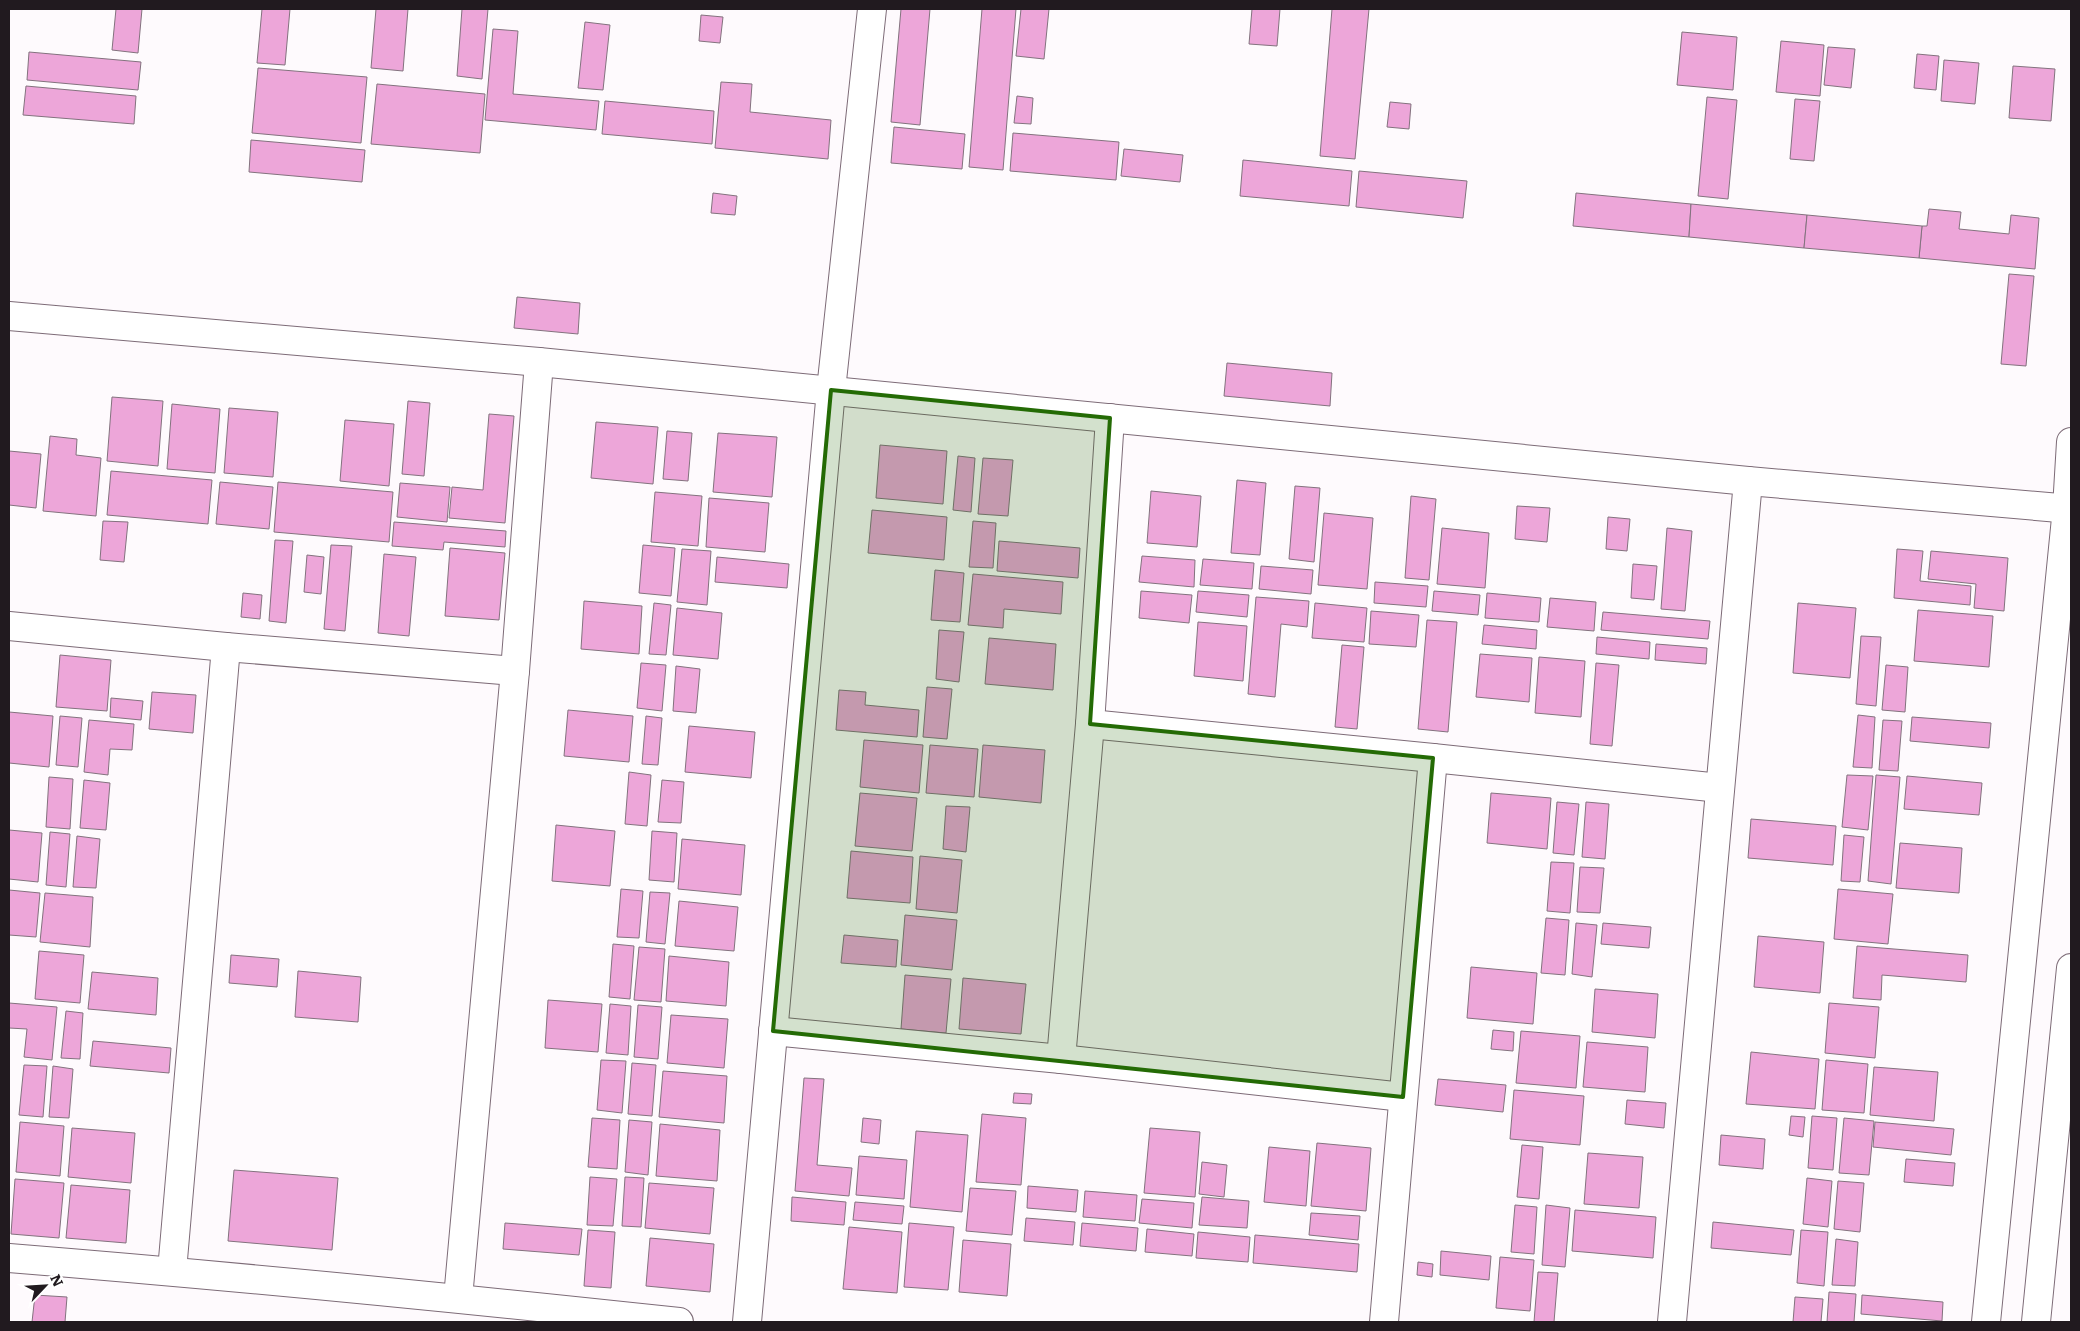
<svg xmlns="http://www.w3.org/2000/svg" width="2080" height="1331" viewBox="0 0 2080 1331" font-family="Literata,serif">
<style>
.building{fill:#eda6d9;stroke:#83727e}
.lines{fill:none;stroke-linecap:round;stroke-linejoin:round}
.minor-casing{stroke:#7d6b77;stroke-width:30}
.minor{stroke:#fff;stroke-width:28}
.marked{fill:#246b05;fill-opacity:0.2;stroke:#246b05;stroke-width:4;stroke-linejoin:round}
</style>
<rect width="100%" height="100%" fill="#fefafd"/>
<g class="building">
<polygon points="116,9 142,9 138,53 112,50"/>
<polygon points="262,9 290,9 285,65 257,63"/>
<polygon points="376,9 408,9 403,71 371,68"/>
<polygon points="462,9 488,9 482,79 457,76"/>
<polygon points="901,9 930,9 920,125 891,122"/>
<polygon points="982,9 1016,9 1003,170 969,167"/>
<polygon points="1021,9 1049,9 1044,59 1016,56"/>
<polygon points="1252,9 1280,9 1277,46 1249,44"/>
<polygon points="1332,9 1369,9 1355,159 1320,156"/>
<polygon points="701,15 723,17 720,43 699,41"/>
<polygon points="585,22 610,25 603,90 578,88"/>
<polygon points="493,29 518,31 513,94 599,101 596,130 485,120"/>
<polygon points="1682,32 1737,37 1733,90 1677,85"/>
<polygon points="1781,41 1824,45 1820,96 1776,92"/>
<polygon points="1828,47 1855,49 1851,88 1824,85"/>
<polygon points="29,52 141,62 138,90 27,80"/>
<polygon points="1917,54 1939,56 1936,90 1914,88"/>
<polygon points="1944,60 1979,63 1975,104 1941,101"/>
<polygon points="2013,66 2055,69 2051,121 2009,118"/>
<polygon points="258,68 367,77 361,143 252,133"/>
<polygon points="721,82 752,84 750,112 831,120 828,159 715,148"/>
<polygon points="377,84 485,94 480,153 371,144"/>
<polygon points="26,86 136,96 134,124 23,115"/>
<polygon points="1017,96 1033,98 1031,124 1014,123"/>
<polygon points="1707,97 1737,100 1728,199 1698,196"/>
<polygon points="1795,99 1820,101 1814,161 1790,159"/>
<polygon points="605,101 714,111 712,144 602,134"/>
<polygon points="1390,102 1411,104 1409,129 1387,127"/>
<polygon points="894,127 965,134 962,169 891,163"/>
<polygon points="1013,133 1119,142 1116,180 1010,171"/>
<polygon points="251,140 365,150 362,182 249,172"/>
<polygon points="1124,149 1183,155 1180,182 1121,176"/>
<polygon points="1243,160 1352,171 1349,206 1240,196"/>
<polygon points="1359,171 1467,181 1463,218 1356,207"/>
<polygon points="713,193 737,196 735,215 711,213"/>
<polygon points="1576,193 1691,204 1689,237 1573,226"/>
<polygon points="1691,204 1807,215 1804,248 1689,237"/>
<polygon points="1929,209 1961,212 1959,229 2009,234 2011,215 2039,218 2035,269 1919,258 1922,226 1927,226"/>
<polygon points="1807,215 1922,226 1919,258 1804,248"/>
<polygon points="2009,274 2034,276 2026,366 2001,364"/>
<polygon points="517,297 580,303 578,334 514,328"/>
<polygon points="1227,363 1332,373 1330,406 1224,396"/>
<polygon points="112,397 163,401 158,466 107,461"/>
<polygon points="408,401 430,403 424,476 402,474"/>
<polygon points="172,404 220,409 215,473 167,469"/>
<polygon points="229,408 278,412 273,477 224,473"/>
<polygon points="489,414 514,416 505,523 449,518 452,487 483,490"/>
<polygon points="345,420 394,424 389,486 340,481"/>
<polygon points="596,422 658,427 653,484 591,478"/>
<polygon points="667,431 692,433 688,481 663,479"/>
<polygon points="718,433 777,437 772,497 713,492"/>
<polygon points="50,436 77,439 76,455 101,458 96,516 43,511"/>
<polygon points="880,445 947,451 943,504 876,498"/>
<polygon points="9,451 41,454 36,508 9,505"/>
<polygon points="958,456 975,458 971,512 953,510"/>
<polygon points="983,458 1013,460 1008,516 978,514"/>
<polygon points="111,471 212,480 208,524 107,515"/>
<polygon points="1237,480 1266,483 1260,555 1231,553"/>
<polygon points="220,482 273,487 269,529 216,524"/>
<polygon points="278,482 393,492 389,542 274,532"/>
<polygon points="400,483 450,487 447,522 397,517"/>
<polygon points="1295,486 1320,488 1314,562 1289,559"/>
<polygon points="1151,491 1201,496 1197,547 1147,543"/>
<polygon points="655,492 702,496 698,546 651,542"/>
<polygon points="1411,496 1436,499 1429,580 1405,578"/>
<polygon points="709,498 769,503 765,552 706,547"/>
<polygon points="1517,506 1550,508 1547,542 1515,539"/>
<polygon points="872,510 947,517 944,560 868,553"/>
<polygon points="1324,513 1373,518 1367,589 1318,585"/>
<polygon points="1608,517 1630,519 1627,551 1606,549"/>
<polygon points="103,521 128,522 124,562 100,560"/>
<polygon points="973,521 996,523 993,568 969,567"/>
<polygon points="394,522 506,531 505,547 444,542 443,550 392,546"/>
<polygon points="1442,528 1489,533 1485,588 1437,584"/>
<polygon points="1667,528 1692,531 1685,611 1661,609"/>
<polygon points="275,540 293,541 286,623 269,621"/>
<polygon points="999,541 1080,548 1078,578 997,571"/>
<polygon points="331,545 352,546 345,631 324,629"/>
<polygon points="643,545 675,548 671,596 639,593"/>
<polygon points="450,548 505,553 499,620 445,616"/>
<polygon points="682,549 711,551 707,605 677,602"/>
<polygon points="1897,549 1923,551 1920,581 1971,586 1970,605 1894,598"/>
<polygon points="1931,551 2008,558 2004,611 1974,608 1976,584 1928,579"/>
<polygon points="384,554 416,557 409,636 378,633"/>
<polygon points="307,555 324,557 321,594 304,592"/>
<polygon points="1142,556 1195,560 1194,587 1139,582"/>
<polygon points="717,557 789,564 787,588 715,582"/>
<polygon points="1203,559 1254,563 1252,589 1200,585"/>
<polygon points="1633,564 1657,566 1654,600 1631,598"/>
<polygon points="1261,566 1313,570 1311,594 1259,589"/>
<polygon points="935,570 964,573 960,622 931,620"/>
<polygon points="973,574 1063,582 1061,614 1004,609 1003,628 968,625"/>
<polygon points="1375,582 1428,586 1426,607 1374,603"/>
<polygon points="1141,591 1192,595 1189,623 1139,618"/>
<polygon points="1198,591 1249,595 1247,617 1196,612"/>
<polygon points="1434,591 1480,595 1478,615 1432,611"/>
<polygon points="243,593 262,595 260,619 241,617"/>
<polygon points="1487,593 1541,598 1539,622 1485,618"/>
<polygon points="1256,597 1309,601 1307,627 1281,624 1275,697 1248,694"/>
<polygon points="1550,598 1596,602 1594,631 1547,627"/>
<polygon points="584,601 642,606 639,654 581,649"/>
<polygon points="654,603 671,605 666,655 649,654"/>
<polygon points="1315,603 1367,608 1364,642 1312,638"/>
<polygon points="1798,603 1856,608 1850,678 1793,673"/>
<polygon points="677,608 722,613 718,659 673,655"/>
<polygon points="1918,610 1993,616 1989,667 1914,661"/>
<polygon points="1371,611 1419,615 1416,647 1369,644"/>
<polygon points="1603,612 1710,621 1708,639 1601,630"/>
<polygon points="1427,620 1457,622 1448,732 1418,729"/>
<polygon points="1198,622 1247,626 1243,681 1194,676"/>
<polygon points="1484,625 1537,630 1536,649 1482,644"/>
<polygon points="939,630 964,632 959,682 936,679"/>
<polygon points="1861,636 1881,637 1876,706 1856,704"/>
<polygon points="1597,637 1650,642 1649,659 1596,654"/>
<polygon points="989,638 1056,644 1053,690 985,684"/>
<polygon points="1656,644 1707,648 1706,664 1655,660"/>
<polygon points="1342,645 1364,647 1357,729 1335,727"/>
<polygon points="1480,654 1532,658 1529,702 1476,697"/>
<polygon points="60,655 111,660 107,711 56,707"/>
<polygon points="1539,657 1585,661 1581,717 1535,713"/>
<polygon points="641,663 666,665 662,711 637,708"/>
<polygon points="1596,663 1619,665 1612,746 1590,744"/>
<polygon points="1886,665 1908,667 1905,712 1882,710"/>
<polygon points="676,666 700,669 696,713 673,711"/>
<polygon points="927,687 952,689 947,739 923,737"/>
<polygon points="839,690 866,692 865,705 919,710 917,737 836,730"/>
<polygon points="152,692 196,695 193,733 149,729"/>
<polygon points="111,698 143,701 141,720 110,717"/>
<polygon points="568,710 633,716 629,762 564,756"/>
<polygon points="9,712 53,716 49,767 9,763"/>
<polygon points="1858,715 1875,717 1872,768 1853,767"/>
<polygon points="60,716 82,718 78,767 56,765"/>
<polygon points="646,716 662,718 658,765 642,764"/>
<polygon points="1912,717 1991,723 1989,748 1910,741"/>
<polygon points="89,720 134,724 132,750 110,749 108,775 84,772"/>
<polygon points="1883,720 1902,721 1898,771 1879,770"/>
<polygon points="689,726 755,732 751,778 685,772"/>
<polygon points="864,740 923,745 919,793 860,787"/>
<polygon points="930,745 978,749 974,797 926,793"/>
<polygon points="983,745 1045,750 1041,803 979,797"/>
<polygon points="629,772 651,775 647,826 625,824"/>
<polygon points="1847,775 1873,776 1868,830 1842,827"/>
<polygon points="1876,775 1900,777 1891,884 1868,881"/>
<polygon points="1907,776 1982,783 1979,815 1904,809"/>
<polygon points="49,777 73,779 70,829 46,827"/>
<polygon points="84,780 110,783 106,830 80,828"/>
<polygon points="662,780 684,782 681,823 658,822"/>
<polygon points="860,793 917,798 912,851 855,846"/>
<polygon points="1491,793 1551,798 1547,849 1487,843"/>
<polygon points="1557,802 1579,804 1574,855 1553,853"/>
<polygon points="1586,802 1609,804 1605,859 1582,857"/>
<polygon points="946,806 970,807 966,852 943,849"/>
<polygon points="1751,819 1836,826 1833,865 1748,858"/>
<polygon points="556,825 615,831 610,886 552,881"/>
<polygon points="9,830 42,833 38,882 9,879"/>
<polygon points="652,831 677,833 674,882 649,880"/>
<polygon points="50,832 70,834 66,887 46,885"/>
<polygon points="1844,835 1864,837 1860,882 1841,881"/>
<polygon points="77,836 100,839 96,888 73,887"/>
<polygon points="682,839 745,845 741,895 678,889"/>
<polygon points="1900,843 1962,848 1959,893 1896,888"/>
<polygon points="851,851 913,857 910,903 847,898"/>
<polygon points="920,856 962,860 957,913 916,909"/>
<polygon points="1551,862 1574,863 1570,913 1547,911"/>
<polygon points="1580,867 1604,868 1600,913 1577,912"/>
<polygon points="621,889 643,891 639,938 617,937"/>
<polygon points="1838,889 1893,894 1888,944 1834,939"/>
<polygon points="9,890 40,893 36,937 9,935"/>
<polygon points="650,892 670,893 665,944 646,942"/>
<polygon points="45,893 93,897 90,947 40,942"/>
<polygon points="679,901 738,907 734,951 675,946"/>
<polygon points="905,915 957,920 952,970 901,965"/>
<polygon points="1546,918 1569,920 1565,975 1541,973"/>
<polygon points="1576,923 1597,925 1592,977 1572,974"/>
<polygon points="1603,923 1651,927 1649,948 1601,944"/>
<polygon points="844,935 898,940 896,967 841,963"/>
<polygon points="1758,936 1824,942 1820,993 1754,987"/>
<polygon points="613,944 634,946 630,999 609,997"/>
<polygon points="1857,946 1968,955 1966,982 1882,975 1881,1000 1853,998"/>
<polygon points="639,947 665,949 661,1002 634,1000"/>
<polygon points="39,951 84,955 80,1003 35,999"/>
<polygon points="231,955 279,959 277,987 229,983"/>
<polygon points="669,956 729,962 726,1006 666,1001"/>
<polygon points="1471,967 1537,973 1533,1024 1467,1018"/>
<polygon points="298,971 361,977 358,1022 295,1017"/>
<polygon points="92,972 158,978 156,1015 88,1009"/>
<polygon points="905,975 951,979 946,1033 901,1029"/>
<polygon points="963,978 1026,984 1021,1034 959,1029"/>
<polygon points="1595,989 1658,994 1655,1038 1592,1032"/>
<polygon points="548,1000 602,1004 598,1052 545,1048"/>
<polygon points="9,1003 57,1007 52,1060 24,1057 27,1029 9,1028"/>
<polygon points="1829,1003 1879,1007 1875,1058 1825,1053"/>
<polygon points="610,1004 631,1006 628,1055 606,1053"/>
<polygon points="638,1005 662,1007 658,1059 634,1057"/>
<polygon points="66,1011 83,1013 80,1059 61,1058"/>
<polygon points="671,1015 728,1019 724,1068 667,1063"/>
<polygon points="1493,1030 1514,1032 1513,1051 1491,1049"/>
<polygon points="1521,1031 1580,1036 1576,1088 1516,1083"/>
<polygon points="93,1041 171,1048 169,1073 90,1066"/>
<polygon points="1587,1042 1648,1047 1645,1092 1583,1087"/>
<polygon points="1751,1052 1819,1059 1815,1109 1746,1104"/>
<polygon points="601,1060 626,1061 622,1113 597,1110"/>
<polygon points="1826,1060 1868,1064 1864,1113 1822,1110"/>
<polygon points="632,1063 656,1065 652,1116 628,1114"/>
<polygon points="24,1065 47,1066 43,1117 19,1115"/>
<polygon points="53,1066 73,1069 69,1118 49,1117"/>
<polygon points="1874,1067 1938,1072 1934,1121 1870,1115"/>
<polygon points="663,1071 727,1076 724,1123 659,1117"/>
<polygon points="804,1078 824,1079 817,1165 852,1168 849,1196 795,1191"/>
<polygon points="1438,1079 1506,1085 1503,1112 1435,1105"/>
<polygon points="1514,1090 1584,1096 1580,1145 1510,1139"/>
<polygon points="1014,1093 1032,1094 1031,1104 1013,1103"/>
<polygon points="1627,1100 1666,1103 1664,1128 1625,1124"/>
<polygon points="982,1114 1026,1118 1021,1185 976,1182"/>
<polygon points="1791,1116 1805,1117 1803,1137 1789,1135"/>
<polygon points="1812,1116 1837,1118 1833,1170 1808,1168"/>
<polygon points="592,1118 620,1120 617,1169 588,1167"/>
<polygon points="863,1118 881,1120 879,1144 861,1142"/>
<polygon points="1844,1118 1874,1121 1869,1175 1839,1173"/>
<polygon points="629,1120 652,1122 648,1175 625,1172"/>
<polygon points="20,1122 64,1126 60,1176 16,1172"/>
<polygon points="1875,1122 1954,1129 1951,1155 1873,1147"/>
<polygon points="660,1124 720,1130 717,1181 656,1176"/>
<polygon points="72,1128 135,1133 131,1183 68,1177"/>
<polygon points="1150,1128 1200,1132 1195,1197 1144,1193"/>
<polygon points="916,1131 968,1135 962,1212 910,1207"/>
<polygon points="1721,1135 1765,1139 1763,1169 1719,1165"/>
<polygon points="1317,1143 1371,1148 1366,1211 1311,1206"/>
<polygon points="1522,1145 1543,1147 1539,1199 1517,1197"/>
<polygon points="1269,1147 1310,1151 1306,1206 1264,1202"/>
<polygon points="1588,1153 1643,1157 1639,1208 1584,1204"/>
<polygon points="859,1156 907,1160 904,1199 856,1195"/>
<polygon points="1906,1159 1955,1163 1953,1186 1904,1182"/>
<polygon points="1202,1162 1227,1165 1224,1197 1199,1194"/>
<polygon points="234,1170 338,1178 332,1250 228,1241"/>
<polygon points="590,1177 617,1179 613,1226 587,1225"/>
<polygon points="625,1177 644,1178 641,1227 622,1226"/>
<polygon points="1807,1178 1832,1181 1828,1227 1803,1224"/>
<polygon points="15,1179 64,1183 59,1238 11,1234"/>
<polygon points="1838,1181 1864,1183 1860,1232 1834,1229"/>
<polygon points="649,1183 714,1188 710,1234 645,1228"/>
<polygon points="71,1185 130,1190 126,1243 66,1238"/>
<polygon points="1028,1186 1078,1190 1076,1212 1027,1208"/>
<polygon points="970,1188 1016,1191 1012,1235 966,1231"/>
<polygon points="1085,1191 1137,1195 1135,1221 1083,1217"/>
<polygon points="792,1197 846,1202 844,1225 791,1221"/>
<polygon points="1202,1197 1249,1201 1247,1228 1199,1225"/>
<polygon points="1142,1199 1194,1203 1192,1228 1139,1223"/>
<polygon points="855,1202 904,1206 902,1224 853,1220"/>
<polygon points="1515,1205 1537,1207 1534,1254 1511,1252"/>
<polygon points="1546,1205 1570,1208 1565,1267 1542,1265"/>
<polygon points="1575,1210 1656,1217 1653,1258 1572,1251"/>
<polygon points="1311,1213 1360,1216 1358,1240 1309,1235"/>
<polygon points="1026,1218 1075,1222 1073,1245 1024,1241"/>
<polygon points="1713,1222 1794,1230 1791,1255 1711,1248"/>
<polygon points="505,1223 582,1229 579,1255 503,1249"/>
<polygon points="909,1223 954,1227 948,1290 904,1287"/>
<polygon points="1082,1223 1138,1228 1136,1251 1080,1246"/>
<polygon points="849,1227 902,1232 897,1293 843,1289"/>
<polygon points="1147,1229 1194,1234 1192,1256 1145,1252"/>
<polygon points="588,1230 615,1232 611,1288 584,1286"/>
<polygon points="1801,1230 1828,1232 1824,1286 1797,1283"/>
<polygon points="1198,1232 1250,1237 1248,1262 1196,1258"/>
<polygon points="1255,1235 1359,1244 1357,1272 1253,1263"/>
<polygon points="650,1238 714,1244 710,1292 646,1286"/>
<polygon points="1836,1239 1858,1242 1855,1286 1832,1285"/>
<polygon points="963,1240 1011,1244 1007,1296 959,1292"/>
<polygon points="1441,1251 1491,1256 1489,1280 1440,1275"/>
<polygon points="1500,1257 1534,1260 1530,1311 1496,1308"/>
<polygon points="1418,1262 1433,1264 1432,1277 1417,1275"/>
<polygon points="1538,1272 1558,1273 1554,1322 1534,1322"/>
<polygon points="1829,1292 1856,1294 1854,1322 1827,1322"/>
<polygon points="35,1295 67,1297 65,1322 32,1322"/>
<polygon points="1862,1295 1943,1302 1942,1321 1861,1314"/>
<polygon points="1795,1297 1823,1299 1821,1322 1793,1322"/>
</g>
<g class="lines">
<defs>
<g id="minor">
<polyline points="9,316 539,362 1748,481 2071,509"/>
<polyline points="9,626 226,647 515,671"/>
<polyline points="1090,724 1433,758 1720,788"/>
<polyline points="773,1031 1061,1059 1403,1097"/>
<polyline points="1061,1059 1090,724 1110,418"/>
<path d="M9,1258C233,1276 456,1298 679,1322"/>
<polyline points="172,1271 226,647"/>
<polyline points="458,1298 515,671 539,362"/>
<polyline points="747,1322 831,390 872,9"/>
<polyline points="1384,1322 1433,758"/>
<polyline points="1672,1322 1748,481"/>
<polyline points="1986,1322 2067,508 2071,442"/>
<polyline points="2036,1322 2071,968"/>
</g>
</defs>
<use href="#minor" class="minor-casing"/>
<use href="#minor" class="minor"/>
</g>
<path class="marked" d="M831,390L1110,418L1090,724L1433,758L1403,1097L773,1031Z"/>
<rect width="2080" height="1331" fill="none" stroke="#211a1f" stroke-width="20"/>
<g transform="translate(45 1286) rotate(65)" stroke="#ffffff" stroke-width="4" paint-order="stroke">
<path d="M0-4L9 19L0 12L-9 19Z" fill="#211a1f"/>
<text y="-8" font-size="14" font-weight="bold" text-anchor="middle" fill="#211a1f">N</text>
</g>
</svg>
